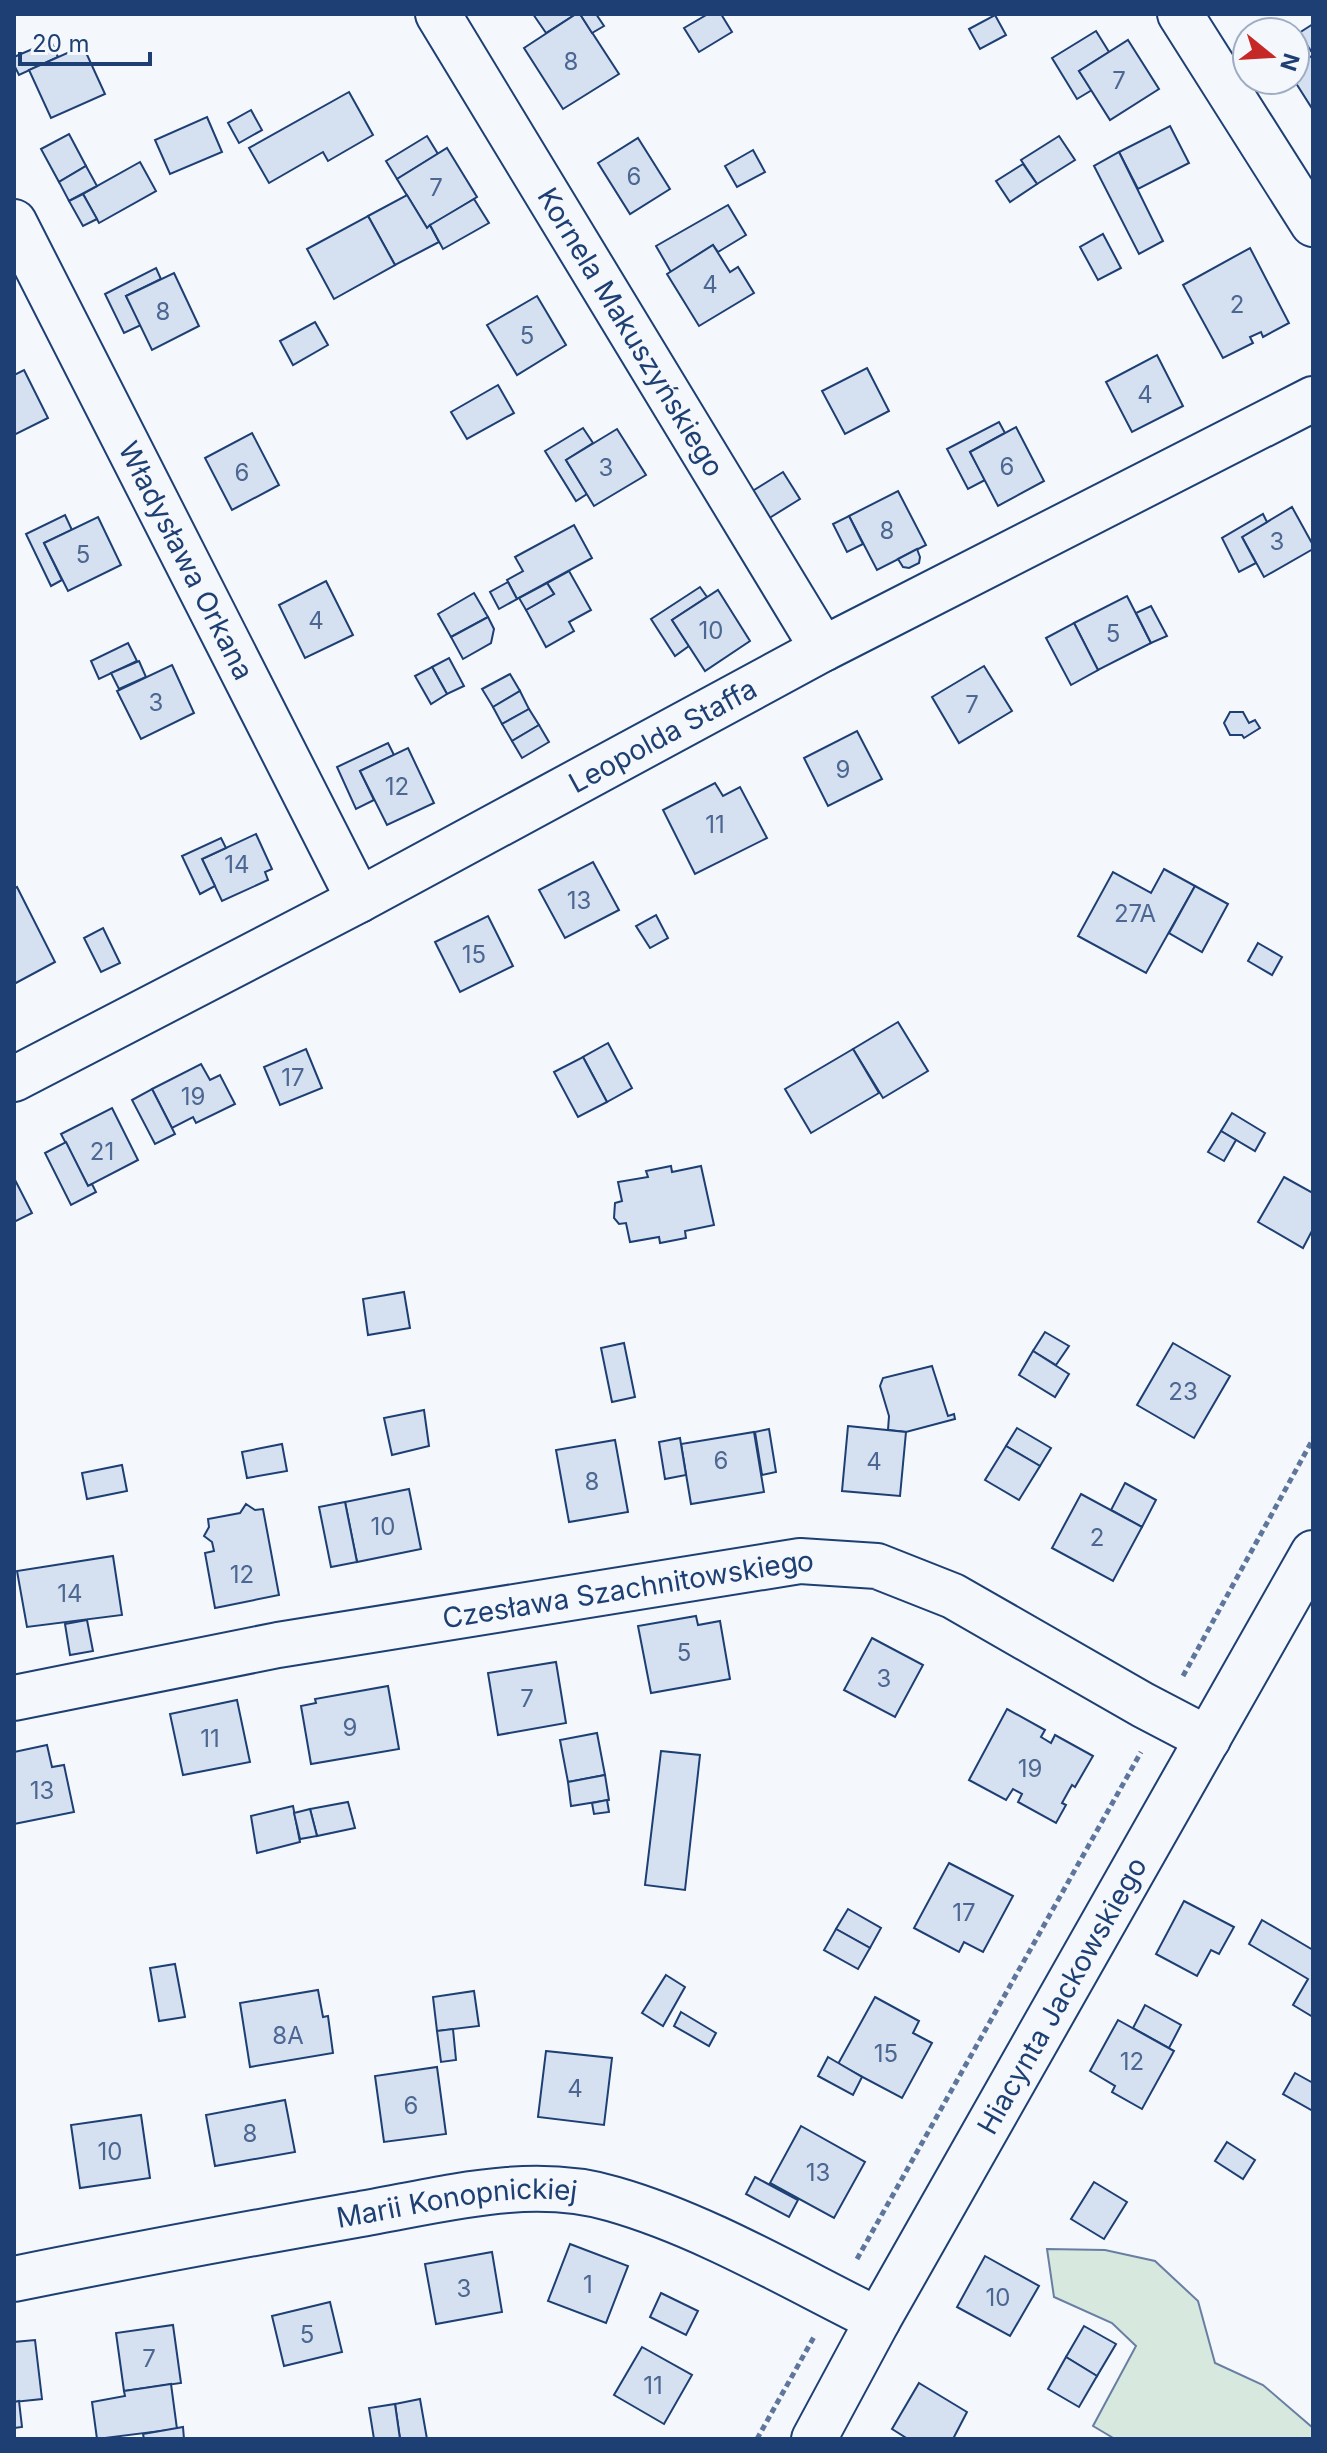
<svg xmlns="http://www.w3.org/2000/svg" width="1327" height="2453" viewBox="0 0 1327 2453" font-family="Inter,sans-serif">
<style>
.green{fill:#d7e8df;stroke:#687fa3;stroke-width:2}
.building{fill:#d5e0f0;stroke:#1d3f73;stroke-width:2}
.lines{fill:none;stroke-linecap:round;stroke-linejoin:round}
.minor-casing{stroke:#1d3f73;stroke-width:48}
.path{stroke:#5e769c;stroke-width:5;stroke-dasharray:6 4;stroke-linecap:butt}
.minor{stroke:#f4f7fb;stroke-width:44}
.labels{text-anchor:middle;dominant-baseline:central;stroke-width:6;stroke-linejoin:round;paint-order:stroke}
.number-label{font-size:24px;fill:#4b6792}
.street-label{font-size:28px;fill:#1d3f73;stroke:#f4f7fb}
</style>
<rect width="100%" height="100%" fill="#f4f7fb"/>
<polygon class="green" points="1047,2249 1105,2250 1155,2261 1198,2301 1215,2363 1263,2385 1313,2428 1313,2439 1115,2439 1093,2426 1136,2346 1112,2323 1054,2297"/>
<g class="building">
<polygon points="533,14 576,14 546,33"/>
<polygon points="576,14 580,14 619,74 563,109 524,48"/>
<polygon points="580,14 596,14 604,26 592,33"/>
<polygon points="708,14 721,14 732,32 699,52 684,28"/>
<polygon points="995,15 1006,35 980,49 969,29"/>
<polygon points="1313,24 1313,54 1299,33"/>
<polygon points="1096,31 1109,52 1079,71 1092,90 1077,99 1052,58"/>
<polygon points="1128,40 1159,89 1110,120 1079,71"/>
<polygon points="51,41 58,57 19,75 14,65 14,57"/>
<polygon points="83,46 105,94 51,118 29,70"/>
<polygon points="1313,55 1313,110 1294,80 1295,67"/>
<polygon points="349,92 373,135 328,161 323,152 269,183 249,148"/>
<polygon points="251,110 262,130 239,143 228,123"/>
<polygon points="207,117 222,152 170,174 155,140"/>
<polygon points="1170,126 1189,163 1138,189 1119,152"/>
<polygon points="69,134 86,166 59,182 41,149"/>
<polygon points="427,136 438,154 397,179 386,161"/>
<polygon points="1059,136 1075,160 1037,184 1021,160"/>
<polygon points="638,138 670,189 630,214 598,163"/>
<polygon points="447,148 477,197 427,228 397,179"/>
<polygon points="753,150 765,172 737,187 725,166"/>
<polygon points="1119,152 1163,241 1139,254 1094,166"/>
<polygon points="140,162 156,191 99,223 83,194"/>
<polygon points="1023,164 1037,184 1010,202 996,181"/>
<polygon points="86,166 97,186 69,201 59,182"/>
<polygon points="83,194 97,219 83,226 69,201"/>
<polygon points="407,195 427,228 430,225 439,242 395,265 368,216"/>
<polygon points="474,199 489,223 443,249 430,225"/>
<polygon points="728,205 746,235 718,252 713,245 671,272 656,246"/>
<polygon points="368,216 395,265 334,299 307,249"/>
<polygon points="1103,234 1121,268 1098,280 1080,247"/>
<polygon points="713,245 730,272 738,267 754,293 699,326 667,274"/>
<polygon points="1250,248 1289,323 1263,337 1261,332 1250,337 1253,343 1223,358 1183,285"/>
<polygon points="156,268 161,279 126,296 141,325 124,333 105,294"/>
<polygon points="174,273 199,326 152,350 126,296"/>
<polygon points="537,296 566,345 517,375 487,325"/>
<polygon points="315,322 328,345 293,365 280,341"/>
<polygon points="1157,355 1183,406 1132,432 1106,382"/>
<polygon points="867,368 889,411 845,434 822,391"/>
<polygon points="24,370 48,418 14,435 14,375"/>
<polygon points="498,385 514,413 467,439 451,412"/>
<polygon points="999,422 1005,433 970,452 985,480 968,489 947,449"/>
<polygon points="1016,427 1044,481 998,506 970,452"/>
<polygon points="583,428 593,443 566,460 587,494 576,501 545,451"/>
<polygon points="617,429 646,475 594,506 566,460"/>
<polygon points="252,433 279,485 232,510 205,458"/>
<polygon points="783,472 800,499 763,522 746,495"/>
<polygon points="898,491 926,545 877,570 849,516"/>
<polygon points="1292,507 1313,545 1313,549 1264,577 1242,537"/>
<polygon points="1263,514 1267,522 1242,537 1256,563 1239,572 1222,538"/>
<polygon points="65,515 72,530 44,543 62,580 51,586 26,534"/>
<polygon points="849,516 863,544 847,552 833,524"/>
<polygon points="98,517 121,565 68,591 44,543"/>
<polygon points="574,525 592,558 517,599 507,580 523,571 515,557"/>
<polygon points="917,549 920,557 919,563 909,568 903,567 898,559"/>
<polygon points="569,571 591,610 569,622 574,631 546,647 526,610 554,594 547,583"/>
<polygon points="326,581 353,635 305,658 279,605"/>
<polygon points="508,582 517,599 499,609 490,592"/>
<polygon points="547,583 554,594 526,610 519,598"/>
<polygon points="700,587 707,597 672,620 689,646 675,656 651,619"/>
<polygon points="718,590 750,641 705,671 672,620"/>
<polygon points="474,593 488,617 451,637 438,614"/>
<polygon points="1127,596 1151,643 1098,670 1074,623"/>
<polygon points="1151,606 1167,636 1151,643 1136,613"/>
<polygon points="488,617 494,629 491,643 463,659 451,637"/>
<polygon points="1074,623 1098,670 1071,685 1046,638"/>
<polygon points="128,643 137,661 99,679 91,661"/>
<polygon points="449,658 464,686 447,694 432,667"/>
<polygon points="139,661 146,677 119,689 111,673"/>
<polygon points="172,665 194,713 141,739 117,691"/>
<polygon points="984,666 1012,711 959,743 932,697"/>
<polygon points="432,667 447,694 431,704 415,676"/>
<polygon points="510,674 520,691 493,707 482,689"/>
<polygon points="520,691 529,709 502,724 493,707"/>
<polygon points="529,709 539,725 512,741 502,724"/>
<polygon points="1230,712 1243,712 1249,723 1255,720 1260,728 1244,738 1242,735 1230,735 1224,723"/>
<polygon points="539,725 549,742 522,758 512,741"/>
<polygon points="857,731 882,779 828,806 804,758"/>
<polygon points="388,743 394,755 360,771 374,800 356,809 337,767"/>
<polygon points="408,748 434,803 387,825 360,771"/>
<polygon points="715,783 723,796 740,787 767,838 695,874 663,810"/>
<polygon points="256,834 272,869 265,872 268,880 222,901 202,859"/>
<polygon points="221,838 226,848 202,859 215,886 200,894 182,856"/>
<polygon points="593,862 619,910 565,938 539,890"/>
<polygon points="1164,869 1195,886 1146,973 1078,936 1113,872 1151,893"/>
<polygon points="1195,886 1228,904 1202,952 1169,933"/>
<polygon points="17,887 55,962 14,984 14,889"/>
<polygon points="656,915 668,938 650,948 636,926"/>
<polygon points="488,916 513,966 460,992 435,942"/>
<polygon points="103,928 120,963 101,972 84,938"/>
<polygon points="1258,943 1282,957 1272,975 1248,961"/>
<polygon points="898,1022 928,1071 883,1098 853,1049"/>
<polygon points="608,1043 632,1088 607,1102 583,1057"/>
<polygon points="306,1049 322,1088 280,1105 264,1067"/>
<polygon points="853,1049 879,1093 811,1133 785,1089"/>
<polygon points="583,1057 607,1102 578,1117 554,1072"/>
<polygon points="201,1064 210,1080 220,1075 235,1104 196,1123 193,1117 172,1128 152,1089"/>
<polygon points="152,1089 175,1134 155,1144 132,1100"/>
<polygon points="112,1108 138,1160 88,1186 61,1134"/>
<polygon points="1232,1113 1265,1133 1255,1151 1221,1131"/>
<polygon points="1221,1131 1236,1140 1224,1161 1208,1152"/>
<polygon points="66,1142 88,1186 92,1184 96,1192 71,1205 45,1153"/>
<polygon points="671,1166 672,1172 701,1166 714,1225 685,1231 686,1238 660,1243 659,1237 630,1242 626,1223 619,1224 614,1218 615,1203 622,1201 618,1182 648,1177 646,1171"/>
<polygon points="1284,1177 1313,1193 1313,1229 1303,1248 1258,1222"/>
<polygon points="14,1178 32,1213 14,1222"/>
<polygon points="404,1292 410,1328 368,1335 363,1299"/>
<polygon points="1045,1332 1069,1346 1056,1365 1033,1351"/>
<polygon points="624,1343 635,1397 612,1402 601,1348"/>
<polygon points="1173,1343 1230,1376 1194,1438 1137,1405"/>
<polygon points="1033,1351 1069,1374 1055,1397 1019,1375"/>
<polygon points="932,1366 948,1416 954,1414 955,1419 906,1432 888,1430 889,1416 880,1386 883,1378"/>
<polygon points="424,1410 429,1446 392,1455 384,1418"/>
<polygon points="848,1426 906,1432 900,1496 842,1491"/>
<polygon points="1017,1428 1051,1448 1040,1466 1006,1446"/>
<polygon points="769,1429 776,1472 762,1475 755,1432"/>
<polygon points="754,1432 764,1492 691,1504 681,1444"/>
<polygon points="680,1438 686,1475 665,1479 659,1442"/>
<polygon points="615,1440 628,1512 569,1522 556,1450"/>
<polygon points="282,1444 287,1471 247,1478 242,1452"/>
<polygon points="1006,1446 1040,1466 1019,1500 985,1480"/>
<polygon points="122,1465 127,1491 87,1499 82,1473"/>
<polygon points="1125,1483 1156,1500 1142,1527 1111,1510"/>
<polygon points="409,1489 421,1549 357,1562 345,1502"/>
<polygon points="1081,1494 1142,1527 1113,1581 1052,1548"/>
<polygon points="345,1502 357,1562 331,1567 319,1507"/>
<polygon points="246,1504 255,1510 263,1509 279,1595 215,1608 205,1553 214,1551 212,1542 204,1536 209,1527 208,1519 240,1513"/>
<polygon points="113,1556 122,1615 27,1627 17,1571"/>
<polygon points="696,1616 698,1625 720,1621 730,1679 651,1693 638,1626"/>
<polygon points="87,1620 93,1651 70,1655 65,1624"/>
<polygon points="872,1638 923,1665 895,1717 844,1690"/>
<polygon points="556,1662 566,1723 498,1735 488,1673"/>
<polygon points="388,1686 399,1749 311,1764 301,1706 316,1703 315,1699"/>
<polygon points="237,1700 250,1762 183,1775 170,1714"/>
<polygon points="1007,1709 1045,1730 1041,1737 1051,1743 1055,1735 1093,1756 1075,1787 1072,1785 1062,1803 1066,1805 1056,1823 1018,1802 1022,1794 1013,1789 1006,1800 969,1780"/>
<polygon points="597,1733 605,1775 568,1782 560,1740"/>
<polygon points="47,1745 52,1767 64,1765 74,1812 14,1824 14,1752"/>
<polygon points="661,1751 700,1755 685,1890 645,1885"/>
<polygon points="605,1775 609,1800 571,1806 568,1782"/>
<polygon points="607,1800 609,1812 594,1814 592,1803"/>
<polygon points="348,1802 355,1828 317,1836 310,1809"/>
<polygon points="293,1806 300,1842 257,1853 251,1816"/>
<polygon points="310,1809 317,1836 300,1839 294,1813"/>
<polygon points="949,1863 1013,1896 983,1952 964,1942 959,1952 914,1928"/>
<polygon points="1184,1901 1234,1927 1219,1954 1211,1950 1197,1976 1156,1954"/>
<polygon points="848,1909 881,1928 870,1948 836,1929"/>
<polygon points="1262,1920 1313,1950 1313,2017 1293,2005 1308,1979 1249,1944"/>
<polygon points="836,1929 870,1948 858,1969 824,1950"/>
<polygon points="175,1964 185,2017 159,2021 150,1968"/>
<polygon points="666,1975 685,1987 663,2026 642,2013"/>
<polygon points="318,1990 323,2017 328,2016 333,2053 250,2067 240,2003"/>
<polygon points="474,1991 479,2026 437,2031 433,1997"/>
<polygon points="875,1997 919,2021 913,2033 932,2043 902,2098 838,2064"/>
<polygon points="1145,2005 1181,2025 1169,2048 1133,2028"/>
<polygon points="681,2012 716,2033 709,2046 674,2026"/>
<polygon points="1118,2020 1174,2051 1142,2109 1112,2092 1115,2086 1090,2071"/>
<polygon points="453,2029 456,2060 441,2062 437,2031"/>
<polygon points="546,2051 612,2058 604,2125 538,2117"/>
<polygon points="828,2057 862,2077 853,2095 818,2076"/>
<polygon points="437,2067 446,2134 384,2142 375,2076"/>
<polygon points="1295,2073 1313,2083 1313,2111 1283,2094"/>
<polygon points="285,2100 295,2152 215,2166 206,2115"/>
<polygon points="141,2115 150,2178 80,2188 71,2125"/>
<polygon points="801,2126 865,2162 834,2218 770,2183"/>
<polygon points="1227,2142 1255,2160 1243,2179 1215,2161"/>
<polygon points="755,2177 798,2200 789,2217 746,2194"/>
<polygon points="1094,2182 1127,2202 1104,2239 1071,2219"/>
<polygon points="570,2244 628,2266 606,2323 548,2301"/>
<polygon points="492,2252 502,2312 436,2324 425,2264"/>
<polygon points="985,2256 1039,2286 1010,2336 957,2307"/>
<polygon points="661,2293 698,2311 686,2335 650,2317"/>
<polygon points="330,2302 342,2352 284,2366 272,2316"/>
<polygon points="173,2325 181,2383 124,2391 116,2333"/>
<polygon points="1084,2326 1116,2344 1097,2376 1066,2357"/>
<polygon points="35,2340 42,2399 14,2402 14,2342"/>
<polygon points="642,2347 692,2375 664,2424 614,2395"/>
<polygon points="1066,2357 1097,2376 1079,2407 1048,2389"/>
<polygon points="919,2383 967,2412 953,2439 908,2439 892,2429"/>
<polygon points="171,2384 177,2429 97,2439 92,2402 125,2396 124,2391"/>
<polygon points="420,2399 427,2439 400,2439 395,2404"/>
<polygon points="19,2401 22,2427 14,2428 14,2402"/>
<polygon points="395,2404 400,2439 374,2439 369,2408"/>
<polygon points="183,2427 184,2439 144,2439 143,2434"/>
</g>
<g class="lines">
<defs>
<g id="minor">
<path id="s1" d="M438,14L823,649"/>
<polyline points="1180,14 1313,224"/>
<path id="s2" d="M14,222L359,900"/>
<path id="s3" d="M14,1079L359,900L823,649L1313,399"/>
<path id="s4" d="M14,1698L278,1645L800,1561L877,1566L953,1596L1143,1705L1208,1739"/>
<path id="s5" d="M14,2279C127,2256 241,2235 355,2215C438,2201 529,2174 613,2199C704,2225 793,2278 878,2320"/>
<path id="s6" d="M814,2439L878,2320L1313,1553"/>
</g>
</defs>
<use href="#minor" class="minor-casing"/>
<g class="path">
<polyline points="1183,1676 1313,1439"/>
<polyline points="857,2259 1141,1752"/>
<polyline points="757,2439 815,2335"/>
</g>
<use href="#minor" class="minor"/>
</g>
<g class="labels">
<g class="number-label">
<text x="571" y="61">8</text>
<text x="1119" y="80">7</text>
<text x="634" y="176">6</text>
<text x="436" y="187">7</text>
<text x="710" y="284">4</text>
<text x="1237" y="304">2</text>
<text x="163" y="311">8</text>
<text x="527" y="335">5</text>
<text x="1145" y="394">4</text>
<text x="1007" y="466">6</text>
<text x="606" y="467">3</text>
<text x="242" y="472">6</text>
<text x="887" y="530">8</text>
<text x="1277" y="541">3</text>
<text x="83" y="554">5</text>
<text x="316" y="620">4</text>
<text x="711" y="630">10</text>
<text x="1113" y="633">5</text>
<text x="156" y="702">3</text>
<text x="972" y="704">7</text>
<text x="843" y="769">9</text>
<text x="397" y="786">12</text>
<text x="715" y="824">11</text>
<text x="237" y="864">14</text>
<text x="579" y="900">13</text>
<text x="1135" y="913">27A</text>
<text x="474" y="954">15</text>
<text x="293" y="1077">17</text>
<text x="193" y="1096">19</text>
<text x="102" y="1151">21</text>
<text x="1183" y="1391">23</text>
<text x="721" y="1460">6</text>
<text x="874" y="1461">4</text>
<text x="592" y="1481">8</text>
<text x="383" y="1526">10</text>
<text x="1097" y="1537">2</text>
<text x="242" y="1574">12</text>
<text x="70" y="1593">14</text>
<text x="684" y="1652">5</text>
<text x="884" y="1678">3</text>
<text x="527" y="1698">7</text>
<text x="350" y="1727">9</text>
<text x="210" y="1738">11</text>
<text x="1030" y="1768">19</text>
<text x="42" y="1790">13</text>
<text x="964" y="1912">17</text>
<text x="288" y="2035">8A</text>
<text x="886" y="2053">15</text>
<text x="1132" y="2061">12</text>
<text x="575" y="2088">4</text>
<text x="411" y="2105">6</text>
<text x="250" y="2133">8</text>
<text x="110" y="2151">10</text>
<text x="818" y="2172">13</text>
<text x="588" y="2284">1</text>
<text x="464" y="2288">3</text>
<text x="998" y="2297">10</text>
<text x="307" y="2334">5</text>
<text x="149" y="2358">7</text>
<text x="653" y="2385">11</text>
</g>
<g class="street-label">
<text stroke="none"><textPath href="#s1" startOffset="372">Kornela Makuszyńskiego</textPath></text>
<text stroke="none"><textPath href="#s2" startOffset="380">Władysława Orkana</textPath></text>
<text stroke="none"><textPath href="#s3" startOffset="734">Leopolda Staffa</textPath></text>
<text stroke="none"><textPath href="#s4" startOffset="624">Czesława Szachnitowskiego</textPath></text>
<text stroke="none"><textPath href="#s6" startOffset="508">Hiacynta Jackowskiego</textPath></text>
<text stroke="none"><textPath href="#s5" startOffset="450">Marii Konopnickiej</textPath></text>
</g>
</g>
<rect width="1327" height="2453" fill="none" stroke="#1d3f73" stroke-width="32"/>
<g transform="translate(1271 56) rotate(108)"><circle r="38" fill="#f4f7fb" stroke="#9eadc5" stroke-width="2"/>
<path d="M0-6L14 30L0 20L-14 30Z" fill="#c62828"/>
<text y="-12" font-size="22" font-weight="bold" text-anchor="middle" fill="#1d3f73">N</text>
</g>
<path d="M20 52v12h130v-12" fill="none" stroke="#1d3f73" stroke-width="4"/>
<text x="32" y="52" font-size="24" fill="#1d3f73" stroke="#f4f7fb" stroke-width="6" paint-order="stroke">20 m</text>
</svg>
